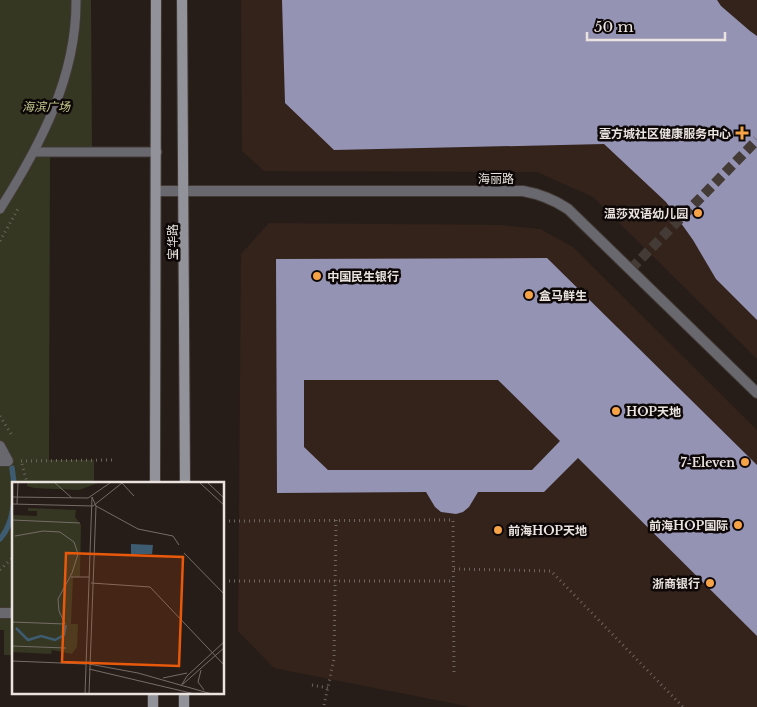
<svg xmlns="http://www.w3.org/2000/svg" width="757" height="707" viewBox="0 0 757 707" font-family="'Libre Baskerville','Noto Sans SC',serif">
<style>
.built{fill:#33231b}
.green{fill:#353722}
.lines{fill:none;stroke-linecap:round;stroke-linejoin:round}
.stream{stroke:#3e5c71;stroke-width:5.5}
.building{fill:#9593b4;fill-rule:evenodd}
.minor-tunnel{stroke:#443b36;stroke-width:10;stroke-dasharray:10 5;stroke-linecap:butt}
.service-casing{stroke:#423934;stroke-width:11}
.pedestrian-casing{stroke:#423934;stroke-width:12}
.tertiary-casing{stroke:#423934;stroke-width:12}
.secondary-casing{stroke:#423934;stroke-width:12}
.path{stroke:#6d6560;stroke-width:3;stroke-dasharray:1 4;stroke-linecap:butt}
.service{stroke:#68686e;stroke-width:9}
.pedestrian{stroke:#68686e;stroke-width:10}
.tertiary{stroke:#68686e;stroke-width:10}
.secondary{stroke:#91929a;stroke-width:10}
.poi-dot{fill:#f6a246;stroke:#0d0807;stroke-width:2}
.labels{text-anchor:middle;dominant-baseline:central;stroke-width:5;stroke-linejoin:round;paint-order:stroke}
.park-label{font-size:12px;font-style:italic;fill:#c3c98e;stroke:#0d0807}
.poi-label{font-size:12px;font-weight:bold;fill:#eae3e0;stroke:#0d0807;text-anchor:end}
.street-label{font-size:12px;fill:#eae3e0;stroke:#0d0807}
.inset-river{fill:none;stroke:#3e5c71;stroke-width:2.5}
.inset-road{fill:none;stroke:#756c68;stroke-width:1}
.view{fill:#e8590c;fill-opacity:0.15;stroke:#e8590c;stroke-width:2.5}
.inset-edge{fill:none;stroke:#eae3e0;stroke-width:2.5}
</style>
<rect width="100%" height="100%" fill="#271d18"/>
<g class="built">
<polygon points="241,0 757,0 757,359 593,197 537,172 264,171 242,151"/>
<polygon points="269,223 501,225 540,229 573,247 757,430 757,707 471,707 274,668 238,631 241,254"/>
</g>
<polygon class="green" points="0,0 91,0 92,152 50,152 49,460 94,460 94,483 14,483 14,655 4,655 4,630 0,630"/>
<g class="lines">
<g class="stream">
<polyline points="12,468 14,483"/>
<path d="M0,539C9,529 13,513 14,499"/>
</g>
</g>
<g class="building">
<polygon points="282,0 717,0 721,6 750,31 757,36 757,320 716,279 693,240 666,202 604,144 334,150 285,103"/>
<path d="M547,258L757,465V636L578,458L544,492H478L469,507L463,512L456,514L441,512L435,507L426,492L277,493L276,259ZM304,380H498L560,441L532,470H328L304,447Z"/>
</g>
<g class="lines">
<polyline class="minor-tunnel" points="631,269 757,140"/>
<defs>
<g id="service">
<polyline points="34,152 157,152"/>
<path d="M0,209C40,146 77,76 76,0"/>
</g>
<g id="pedestrian">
<polyline points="0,446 8,461 0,461"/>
<polyline points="0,613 14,613"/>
</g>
<path id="tertiary" d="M156,191H523C540,194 553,199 568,209L757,393"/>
<g id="secondary">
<polyline points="182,0 185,483"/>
<polyline points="155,483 156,0"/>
<polyline points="153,707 153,693"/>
<polyline points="184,707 184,693"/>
</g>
</defs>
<use href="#service" class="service-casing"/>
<use href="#pedestrian" class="pedestrian-casing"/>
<use href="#tertiary" class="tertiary-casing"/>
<use href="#secondary" class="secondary-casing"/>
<g class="path">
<polyline points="0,241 19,207"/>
<polyline points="0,416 13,437"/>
<polyline points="21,461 113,460"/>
<polyline points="22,464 27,483"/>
<polyline points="224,521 453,520 454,676"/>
<polyline points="454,569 551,571 683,707"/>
<polyline points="0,570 14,556"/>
<polyline points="224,581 454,581"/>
<polyline points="312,685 328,688"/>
<polyline points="324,705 334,659 336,520"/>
</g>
<use href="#service" class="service"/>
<use href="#pedestrian" class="pedestrian"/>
<use href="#tertiary" class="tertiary"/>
<use href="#secondary" class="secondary"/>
</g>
<g class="poi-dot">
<path d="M739.5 125.5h5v5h5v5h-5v5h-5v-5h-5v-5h5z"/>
<circle cx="698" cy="213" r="5"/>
<circle cx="317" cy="276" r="5"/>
<circle cx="529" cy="295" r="5"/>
<circle cx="616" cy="411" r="5"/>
<circle cx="745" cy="462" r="5"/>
<circle cx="738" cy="525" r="5"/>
<circle cx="498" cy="530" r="5"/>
<circle cx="710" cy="583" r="5"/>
</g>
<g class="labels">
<g class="park-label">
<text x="46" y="106">海滨广场</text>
</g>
<g class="poi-label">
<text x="731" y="133">壹方城社区健康服务中心</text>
<text x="688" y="213">温莎双语幼儿园</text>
<text x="327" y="276" text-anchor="start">中国民生银行</text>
<text x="539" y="295" text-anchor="start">盒马鲜生</text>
<text x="626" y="411" text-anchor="start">HOP天地</text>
<text x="735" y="462">7-Eleven</text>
<text x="728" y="525">前海HOP国际</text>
<text x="508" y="530" text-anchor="start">前海HOP天地</text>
<text x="700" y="583">浙商银行</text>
</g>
<g class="street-label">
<text x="496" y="178">海丽路</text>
<text transform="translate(172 242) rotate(-90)">宝华路</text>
</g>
</g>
<g transform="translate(12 482)">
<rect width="212" height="212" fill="#271d18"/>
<path d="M15,1H86L67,8L22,6L15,4ZM16,26L64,28L63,35L69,43L68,95H61L59,142H66L65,165L60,172L40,168L39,172L0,170V33L25,34V29H16Z" fill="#353722"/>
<path d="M119,62L141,63L140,72H119Z" fill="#3e5c71"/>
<path class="inset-river" d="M4,146L16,158L29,154L43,158L52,153L54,143"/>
<path class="inset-road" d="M43,1L60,16M110,1L122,14M188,1L213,24M196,1L213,17M0,15L76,16L98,1M0,22L81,24L110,1M5,22L6,1M84,24L126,47L161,54L167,63M0,38L68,41M172,71L213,113M59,95H77M79,101L138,105L213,184M0,140L53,142L47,129L46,117L60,91L66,72L62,60L48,50L31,49L3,54M0,164L54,166M0,179L74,182M77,182L126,191L200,212M77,187L183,212M189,188L186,200L192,208M151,196L175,191M171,202L213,165M169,204L175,194L213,159M73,212L80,15M77,212L84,24L80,15"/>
<path class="view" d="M54,71L171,75L167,184L50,180Z"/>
<rect width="212" height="212" class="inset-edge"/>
</g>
<path d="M587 32v8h138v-8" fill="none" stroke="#eae3e0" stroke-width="2.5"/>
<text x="594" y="32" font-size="15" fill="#eae3e0" stroke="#0d0807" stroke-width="4" paint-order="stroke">50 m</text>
</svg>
